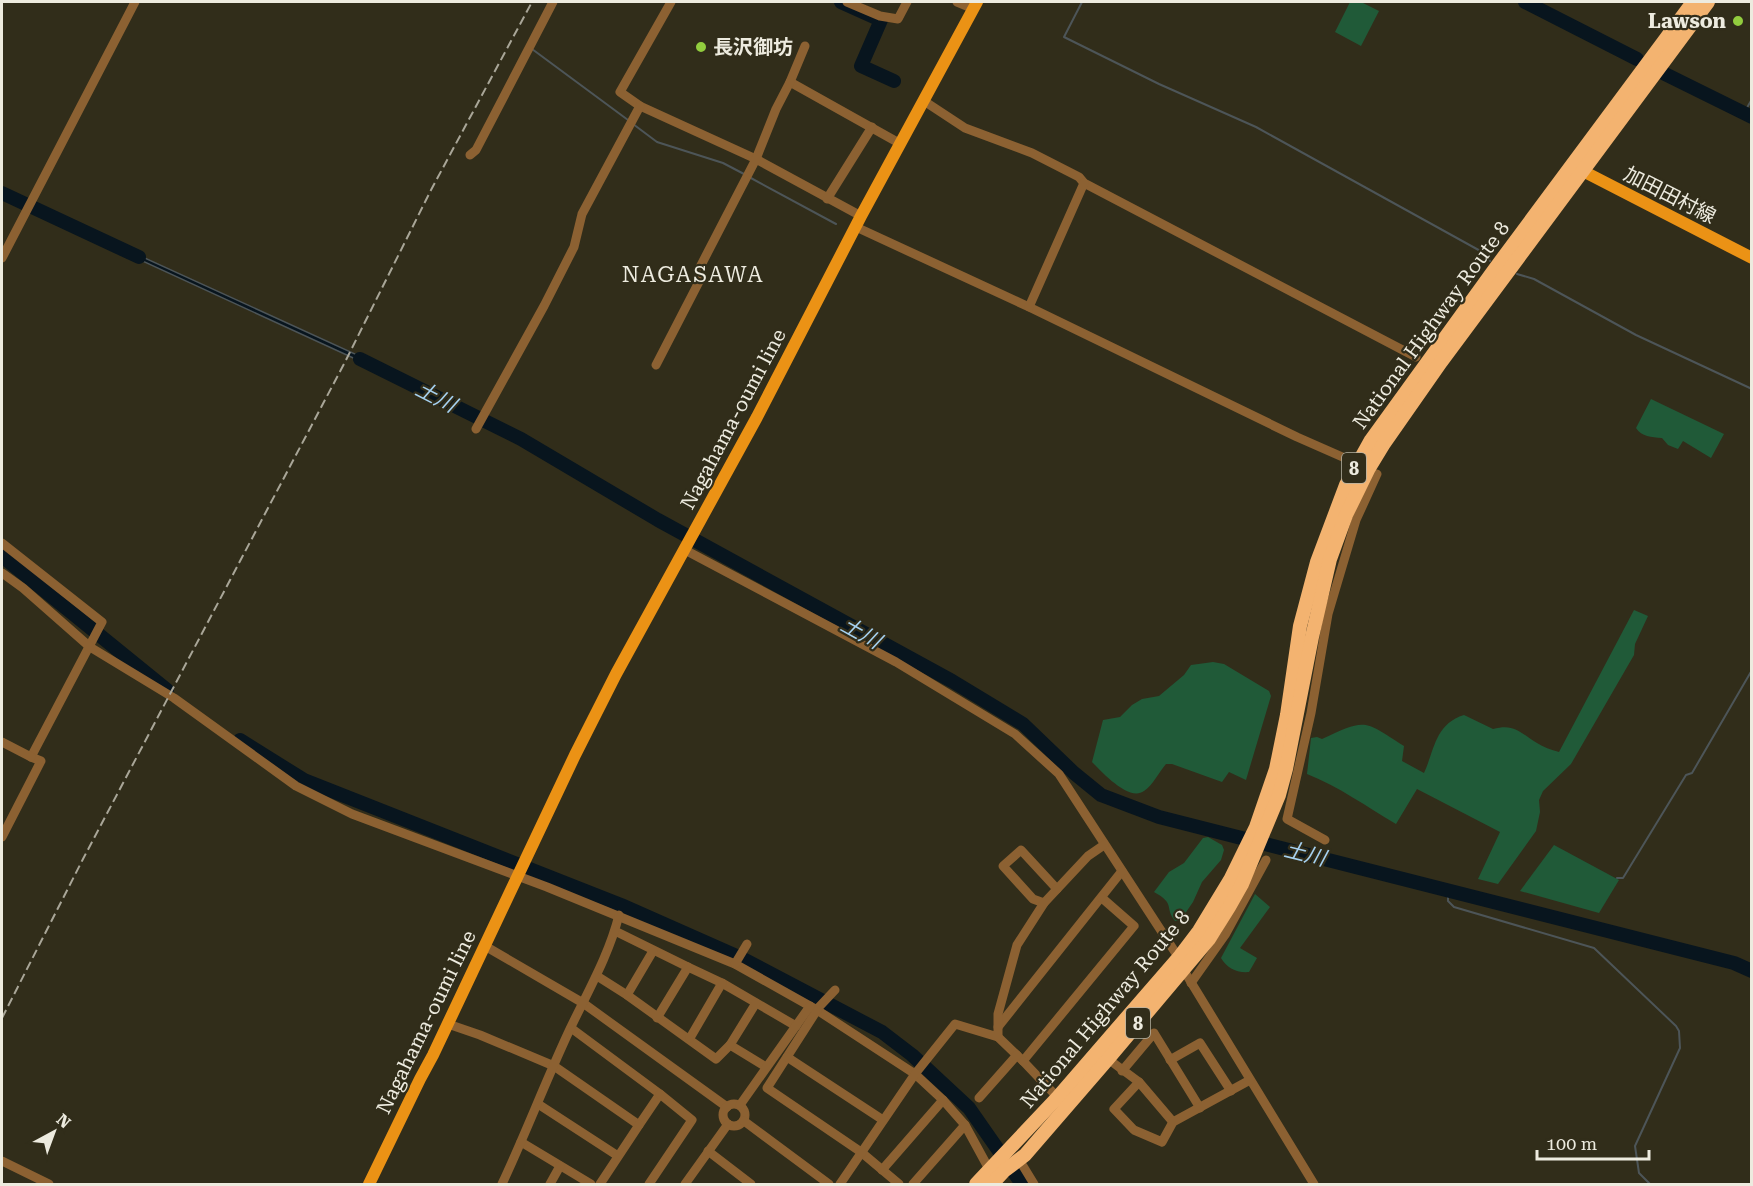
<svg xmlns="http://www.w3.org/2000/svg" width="1753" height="1186" viewBox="0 0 1753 1186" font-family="'Roboto Serif','Noto Sans JP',serif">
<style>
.green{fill:#205a38}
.water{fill:#08151e;stroke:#4d5558;stroke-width:1.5}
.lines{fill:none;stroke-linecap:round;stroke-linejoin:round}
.stream{stroke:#4d5558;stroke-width:2}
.river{stroke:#08151e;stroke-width:14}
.minor{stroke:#8c6132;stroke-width:9}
.major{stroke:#eb9215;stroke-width:12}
.highway{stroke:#f3b370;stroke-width:14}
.rail{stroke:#a9a698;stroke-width:2;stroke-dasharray:9 4.5;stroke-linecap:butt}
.poi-dot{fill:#92cd3e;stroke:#312d1a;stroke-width:2}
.labels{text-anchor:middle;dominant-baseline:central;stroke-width:4.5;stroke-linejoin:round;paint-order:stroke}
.shield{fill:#312d1a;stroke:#b5b2a4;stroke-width:1.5}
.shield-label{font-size:18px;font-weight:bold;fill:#edebdf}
.poi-label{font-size:20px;font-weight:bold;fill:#edebdf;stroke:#312d1a;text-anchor:end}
.street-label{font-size:20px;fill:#edebdf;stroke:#312d1a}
.water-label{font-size:21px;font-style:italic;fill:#a6d1f0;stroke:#312d1a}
.quarter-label{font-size:22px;letter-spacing:1.5px;fill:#edebdf;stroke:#312d1a}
</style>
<rect width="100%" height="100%" fill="#312d1a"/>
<g class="green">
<polygon points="1350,2 1361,2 1379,11 1361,46 1335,32"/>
<path d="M1651,399L1724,434L1711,458L1683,441L1678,449L1668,445L1662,438C1651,437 1642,437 1636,428Z"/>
<path d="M1634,610L1648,616L1635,644L1634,655L1571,764L1543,791L1539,800L1540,812L1536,831L1498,884L1478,879L1500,832L1417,789L1396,824C1367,807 1338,786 1307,774L1311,738L1317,737L1322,739C1367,718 1363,720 1404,746L1402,761L1424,773C1435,749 1435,724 1464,715L1493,729C1515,723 1520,733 1537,743C1543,747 1551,750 1559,752Z"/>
<path d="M1213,662L1224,664L1269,691L1271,696L1246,780L1229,772L1222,782L1172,764H1166C1159,772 1153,785 1144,791C1129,802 1102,772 1092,762L1103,720L1120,717L1132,705L1142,699L1159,696L1184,675L1191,665Z"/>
<path d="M1208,837L1222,845L1224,850L1221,860L1202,882L1193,902L1180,921H1175C1164,907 1176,904 1154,892L1169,872L1184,863L1203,838Z"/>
<polygon points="1554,845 1619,880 1599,913 1520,891"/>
<path d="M1255,894L1270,907L1240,948L1257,958L1249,972C1236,973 1227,968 1221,958Z"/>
</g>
<polygon class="water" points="125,249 377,364 375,368 123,252"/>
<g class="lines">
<g class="stream">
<polyline points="1082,2 1064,37 1159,84 1256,127 1484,253 1490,261"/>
<polyline points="532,49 628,120"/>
<polyline points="1744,113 1752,99"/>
<polyline points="633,124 657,142 723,163 744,174"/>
<polyline points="749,177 836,224"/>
<polyline points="1517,274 1534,279 1636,335 1752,389"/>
<polyline points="1617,878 1623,878 1686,775 1692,773 1752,670"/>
<polyline points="1448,890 1448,901 1454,907 1594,948 1676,1026 1679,1031 1680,1048 1635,1146 1639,1173 1650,1184"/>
</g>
<g class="river">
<polyline points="841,2 881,20 861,66 894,81"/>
<polyline points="1525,2 1637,59"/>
<polyline points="1665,74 1752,117"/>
<polyline points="2,193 139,257"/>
<polyline points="360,359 521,439 658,520 952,681 1023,724 1074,773 1101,795 1159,817 1734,963 1752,971"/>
<polyline points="2,556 167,690"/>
<polyline points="240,740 304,780 621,905 743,959 882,1032 912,1055 969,1108 1022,1184"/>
</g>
<g class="minor">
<polyline points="671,2 620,92 640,106 756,159 861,216"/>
<polyline points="847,2 880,16 898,19 907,2"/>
<polyline points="957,2 974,9"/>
<polyline points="790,82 899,143"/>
<polyline points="924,101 965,128 1032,153 1079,177 1084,183 1416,357"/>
<polyline points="470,155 476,150 553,2"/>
<polyline points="827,199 872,127"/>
<polyline points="856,227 1029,307 1297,437 1347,459"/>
<polyline points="2,258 135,2"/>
<polyline points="1029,307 1084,183"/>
<polyline points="656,365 702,276 698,271 756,159 776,109 790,82 805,46"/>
<polyline points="476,429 544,306 574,247 582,214 640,106"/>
<polyline points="2,543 102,622 31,757 41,761 2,837"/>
<polyline points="685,550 896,662 1015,734 1059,774 1175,952 1180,956"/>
<polyline points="2,573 23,588 90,647 174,698 296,786 352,814 547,887 735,964 817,1010 915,1074 943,1100 965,1125 989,1169"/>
<polyline points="2,742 31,757"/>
<polyline points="1325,840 1287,819 1311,713 1328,614 1356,520 1377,474"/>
<polyline points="1044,903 1033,899 1003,866 1021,850 1057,889"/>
<polyline points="615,931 688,967"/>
<polyline points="485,946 583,1003 727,1107"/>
<polyline points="735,964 747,944"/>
<polyline points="1183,969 1314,1184"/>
<polyline points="597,976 627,995 716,1059 730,1045 766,1067"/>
<polyline points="722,983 796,1026"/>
<polyline points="1191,983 1225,935 1266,860"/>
<polyline points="835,990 819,1007 767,1088 861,1152 899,1184"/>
<polyline points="627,995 653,951"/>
<polyline points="657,1018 688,967 722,983 690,1038"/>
<polyline points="448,1024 480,1035 554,1066 639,1125 660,1094 571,1028"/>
<polyline points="998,1027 1122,871"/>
<polyline points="998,1037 1023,1061 1134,926 1102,898"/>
<polyline points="730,1045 756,1003"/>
<polyline points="787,1057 883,1120"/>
<polyline points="1108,1059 1139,1082 1173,1122"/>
<polyline points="1170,1060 1200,1043 1231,1091"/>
<polyline points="1023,1061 1061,1101"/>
<polyline points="1122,1071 1154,1033 1200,1108"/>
<polyline points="1139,1082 1114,1109 1134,1130 1162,1142 1173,1122 1250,1080"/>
<polyline points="979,1098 1017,1055"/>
<polyline points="538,1104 618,1156"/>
<circle cx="734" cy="1115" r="11"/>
<polyline points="740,1105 810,1006"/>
<polyline points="744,1121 829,1184"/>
<polyline points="521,1142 591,1184"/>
<polyline points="708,1151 751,1184"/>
<polyline points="2,1161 49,1184"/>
<polyline points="1023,1166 1034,1184"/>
<polyline points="882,1170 943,1100"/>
<path d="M502,1184C526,1133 546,1080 570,1029C588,991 609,955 619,915"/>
<polyline points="550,1184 560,1166"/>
<polyline points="600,1184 639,1125"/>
<polyline points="649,1184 692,1120 660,1094"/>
<polyline points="685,1184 728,1124"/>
<polyline points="840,1184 915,1074 955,1024 998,1037 998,1014 1017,945 1044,903 1088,856 1104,845"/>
<polyline points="913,1184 965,1125"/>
</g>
<g class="major">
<polyline points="1575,167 1752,258"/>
<polyline points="369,1184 420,1079 433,1055 575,755 616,674 757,417 861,216 977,2"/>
</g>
<g class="highway">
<polyline points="976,1184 1057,1098 1180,956 1199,931 1230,880 1256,827 1276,769 1287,715 1300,626 1317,562 1346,485 1371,440 1494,270 1693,2"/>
<polyline points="992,1184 1004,1171 1025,1155 1108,1059 1209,939 1229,907 1242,884 1279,795 1286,769 1312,637 1330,559 1346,515 1369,468 1383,445 1441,362 1708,2"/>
</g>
<polyline class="rail" points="2,1018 83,859 345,362 431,190 532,2"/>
</g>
<g class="poi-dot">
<circle cx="1738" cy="21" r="6"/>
<circle cx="701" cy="47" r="6"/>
</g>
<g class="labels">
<g class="shield">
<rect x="1342" y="453" width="24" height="30" rx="4.5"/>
<rect x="1126" y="1008" width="24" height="30" rx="4.5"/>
</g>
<g class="shield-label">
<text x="1354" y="468">8</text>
<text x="1138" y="1023">8</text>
</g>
<g class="poi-label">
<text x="1726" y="21">Lawson</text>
<text x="713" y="47" text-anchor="start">長沢御坊</text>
</g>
<g class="street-label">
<text transform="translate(1670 195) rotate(27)">加田田村線</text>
<text transform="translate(1431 325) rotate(-54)">National Highway Route 8</text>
<text transform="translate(733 419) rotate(-62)">Nagahama-oumi line</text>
<text transform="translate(1105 1009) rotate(-50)">National Highway Route 8</text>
<text transform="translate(426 1022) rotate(-64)">Nagahama-oumi line</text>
</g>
<g class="water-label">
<text transform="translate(436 397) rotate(27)">土川</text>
<text transform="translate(861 633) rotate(29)">土川</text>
<text transform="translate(1305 854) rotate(14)">土川</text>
</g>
<g class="quarter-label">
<text x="693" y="274">NAGASAWA</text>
</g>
</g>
<rect width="1753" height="1186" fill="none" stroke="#edebdf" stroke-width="6"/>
<g transform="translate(54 1132) rotate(41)" stroke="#312d1a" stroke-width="4.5" paint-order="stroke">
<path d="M0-4.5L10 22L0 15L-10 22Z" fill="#edebdf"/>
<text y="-9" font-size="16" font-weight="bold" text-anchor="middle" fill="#edebdf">N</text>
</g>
<path d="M1537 1150v9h112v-9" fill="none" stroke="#edebdf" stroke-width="3"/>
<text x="1546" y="1150" font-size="18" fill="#edebdf" stroke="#312d1a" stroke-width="4.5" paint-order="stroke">100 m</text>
</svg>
